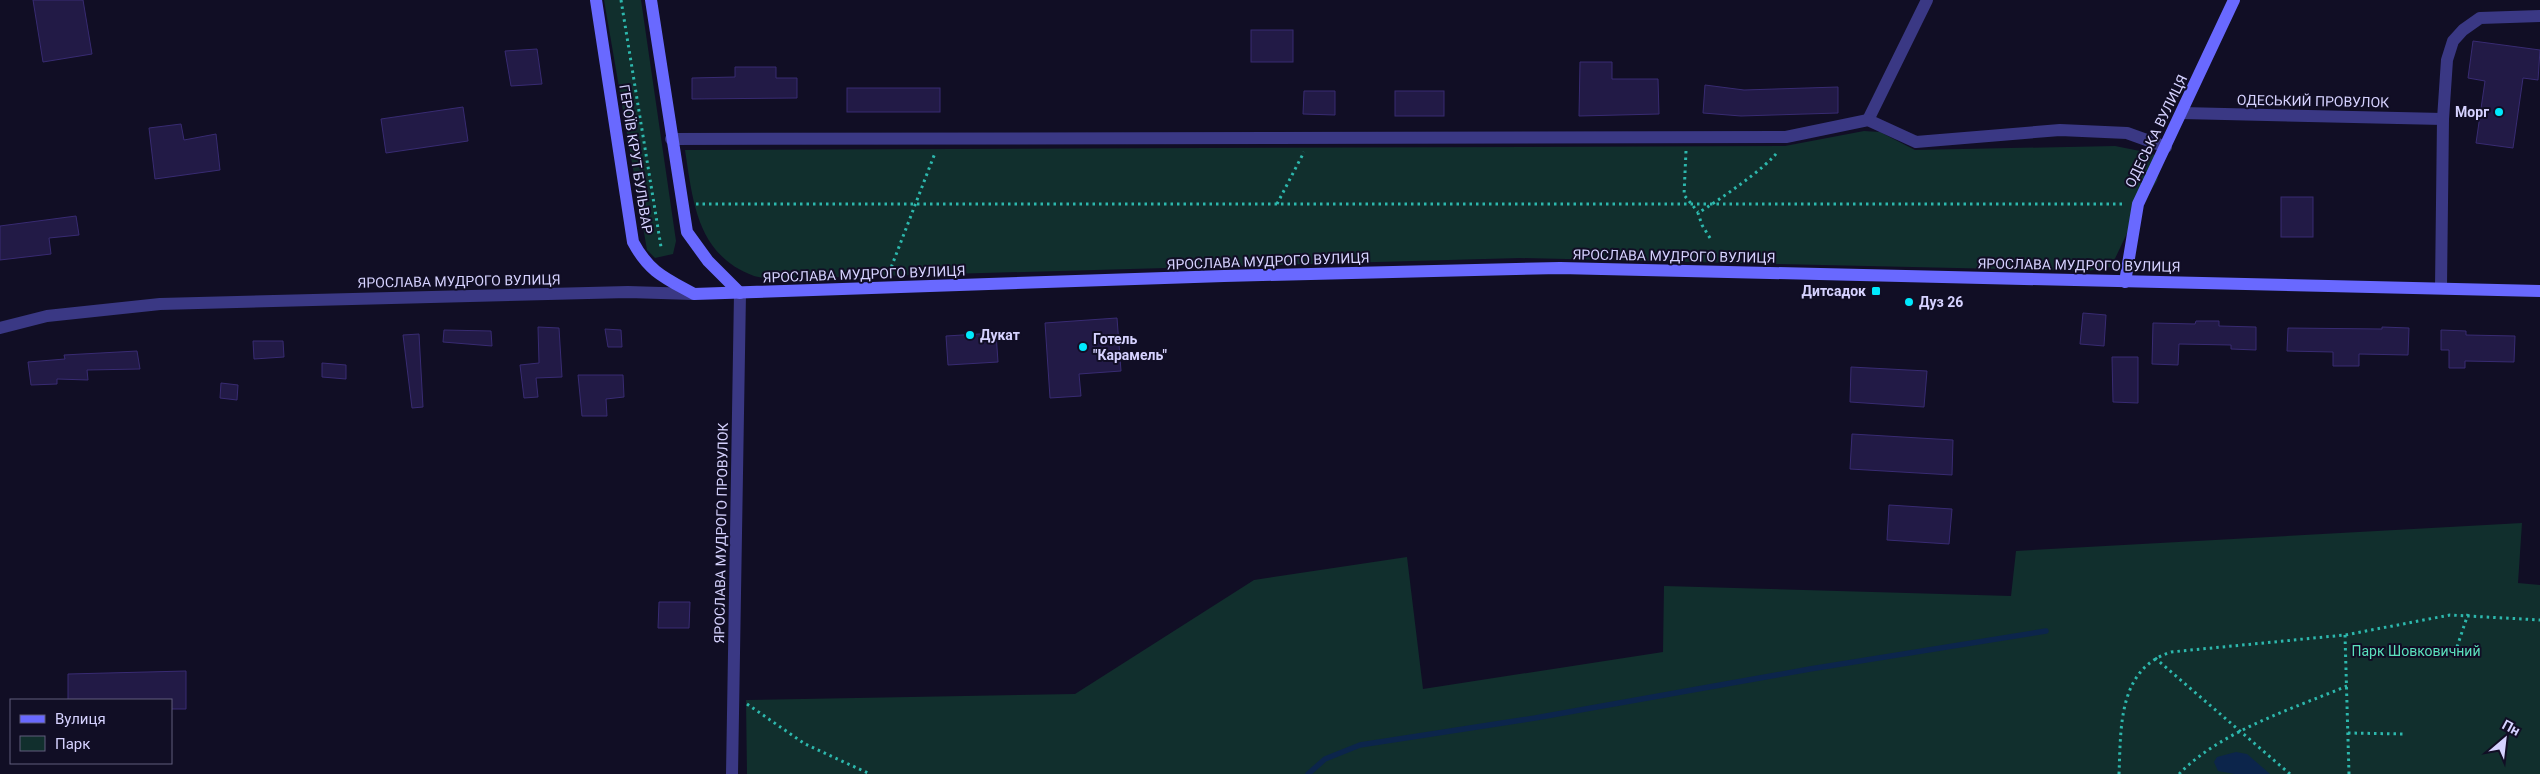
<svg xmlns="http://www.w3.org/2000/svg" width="2540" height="774" viewBox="0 0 2540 774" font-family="Roboto,sans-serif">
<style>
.green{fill:#112f2d}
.water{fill:#0c254b}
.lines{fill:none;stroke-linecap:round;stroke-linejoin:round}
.stream{stroke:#0c254b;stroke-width:5.5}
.building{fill:#221a46;stroke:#382b72}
.path{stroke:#2db8ad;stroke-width:3;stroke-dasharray:2.5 4;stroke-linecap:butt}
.street{stroke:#3a3884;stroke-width:12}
.secondary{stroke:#6969ff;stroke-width:12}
.poi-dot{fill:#00e9fd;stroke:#110e25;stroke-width:2}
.labels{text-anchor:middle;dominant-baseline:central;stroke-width:4;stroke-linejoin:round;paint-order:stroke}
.street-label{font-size:14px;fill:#d6d2ff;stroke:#110e25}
.poi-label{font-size:14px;font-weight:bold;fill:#d6d2ff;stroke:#110e25;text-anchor:start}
.park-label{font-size:14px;fill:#5be1bd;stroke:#110e25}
</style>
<rect width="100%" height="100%" fill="#110e25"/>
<g class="green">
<polygon points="604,0 641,0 676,241 673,254 655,258 647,250"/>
<path d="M1864,131L1880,132L1915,150L2115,146L2150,153L2162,158L2157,181L2139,208L2111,267L2088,271L1520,258L808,278C794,277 767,280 754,276C697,255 693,202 685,150L1785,146Z"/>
<polygon points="2522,523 2518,583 2540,585 2540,774 747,774 746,700 1075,694 1254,580 1407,557 1423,689 1663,652 1664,586 2011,596 2016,551"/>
</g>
<polygon class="water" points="2236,752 2247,754 2270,774 2235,774 2218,771 2214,762 2217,757"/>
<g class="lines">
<polyline class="stream" points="1308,774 1325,759 1360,745 1535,718 1810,669 2046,631"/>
</g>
<g class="building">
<polygon points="33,0 83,0 92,54 43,62"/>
<rect x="1251" y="30" width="42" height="32"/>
<polygon points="2473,41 2540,50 2538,80 2523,78 2513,148 2476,143 2485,81 2468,78"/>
<polygon points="537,49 542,84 511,86 505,51"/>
<polygon points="1580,62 1612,62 1612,79 1658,79 1659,114 1579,116"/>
<polygon points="735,67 776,67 776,78 797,78 797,98 692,99 692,78 735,77"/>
<polygon points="1705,85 1744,90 1838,87 1838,113 1741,116 1703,113"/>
<rect x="847" y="88" width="93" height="24"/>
<polygon points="1304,91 1335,91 1335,115 1303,114"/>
<rect x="1395" y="91" width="49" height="25"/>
<polygon points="463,107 468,141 386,153 381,119"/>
<polygon points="181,124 184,140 216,134 220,170 155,179 149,128"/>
<rect x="2281" y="197" width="32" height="40"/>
<polygon points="76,216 79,235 49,238 51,254 0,260 0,226"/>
<polygon points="2083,313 2106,315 2104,346 2080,344"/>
<polygon points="1117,318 1121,371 1079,374 1081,396 1050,398 1045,323"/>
<polygon points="2196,321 2219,321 2219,326 2256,327 2256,350 2231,349 2231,345 2179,344 2178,365 2152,364 2153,323 2195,324"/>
<polygon points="538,327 559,328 562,377 536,378 538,397 524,398 520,365 539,363"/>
<polygon points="2382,327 2409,328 2408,355 2359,354 2359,366 2333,366 2333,352 2287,351 2288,328 2382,329"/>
<polygon points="605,329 621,330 622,347 608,347"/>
<polygon points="444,330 491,331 492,346 443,342"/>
<polygon points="2441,330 2466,331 2466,335 2515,336 2514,362 2465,361 2465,368 2449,368 2449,350 2441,350"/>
<polygon points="996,333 998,362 948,365 946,336"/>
<polygon points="419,334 423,407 412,408 403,335"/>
<polygon points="253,341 283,341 284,357 254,359"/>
<polygon points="137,351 140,369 87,370 88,380 57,379 57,384 31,385 28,362 65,359 64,355"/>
<polygon points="2112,357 2138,357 2138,403 2113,402"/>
<polygon points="322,363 346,365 346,379 322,377"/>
<polygon points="1851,367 1927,371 1924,407 1850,402"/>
<polygon points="578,375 623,375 624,397 606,399 607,416 582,416"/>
<polygon points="221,383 238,385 237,400 220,398"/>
<polygon points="1852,434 1953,440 1952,475 1850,469"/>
<polygon points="1889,505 1952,509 1949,544 1887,540"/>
<polygon points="659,602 690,602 689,628 658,628"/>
<polygon points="186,671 186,709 171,709 171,700 68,700 68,674"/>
</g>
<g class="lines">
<g class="path">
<polyline points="621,0 661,247"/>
<polyline points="1686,151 1684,195 1698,212"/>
<polyline points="696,204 2124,204"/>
<polyline points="1277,204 1304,152"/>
<path d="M1710,238L1702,225L1698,213C1716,202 1768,167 1778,151"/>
<polyline points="889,273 935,153"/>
<polyline points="2345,635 2349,774"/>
<polyline points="2455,653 2468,614"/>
<polyline points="2155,658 2290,774"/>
<polyline points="747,704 805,744 870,774"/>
<polyline points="2348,733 2403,734"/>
<path d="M2119,774C2121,727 2118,669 2171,652L2345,635L2450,615L2540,620"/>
<path d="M2179,774C2221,731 2292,709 2347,686"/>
</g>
<g class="street">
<polyline points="2182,113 2443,119"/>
<polyline points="1868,120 1927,0"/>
<polyline points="671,139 1786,137 1868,120 1916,142 2060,130 2127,133 2166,147"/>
<polyline points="2441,287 2443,119 2447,60 2453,41 2463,30 2480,18 2540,16"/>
<polyline points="0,328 47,316 160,304 628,292 694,294"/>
<polyline points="732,774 740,293"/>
</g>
<g class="secondary">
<path d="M596,0L633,242C649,272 665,278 694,294L1224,276L1560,268L2540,291"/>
<polyline points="651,0 687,232 708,261 740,293"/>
<polyline points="2125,282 2138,204 2234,0"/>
</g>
</g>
<g class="poi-dot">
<circle cx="2499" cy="112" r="5"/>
<rect x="1871" y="286" width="10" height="10" rx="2.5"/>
<circle cx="1909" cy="302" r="5"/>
<circle cx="970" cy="335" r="5"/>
<circle cx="1083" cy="347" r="5"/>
</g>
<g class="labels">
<g class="street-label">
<text transform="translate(2313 101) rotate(1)">ОДЕСЬКИЙ ПРОВУЛОК</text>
<text transform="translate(2156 131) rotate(-64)">ОДЕСЬКА ВУЛИЦЯ</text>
<text transform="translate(636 159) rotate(81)">ГЕРОЇВ КРУТ БУЛЬВАР</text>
<text transform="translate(1674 256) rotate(1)">ЯРОСЛАВА МУДРОГО ВУЛИЦЯ</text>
<text transform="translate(1268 261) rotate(-2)">ЯРОСЛАВА МУДРОГО ВУЛИЦЯ</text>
<text transform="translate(2079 265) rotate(1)">ЯРОСЛАВА МУДРОГО ВУЛИЦЯ</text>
<text transform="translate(864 274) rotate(-2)">ЯРОСЛАВА МУДРОГО ВУЛИЦЯ</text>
<text transform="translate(459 281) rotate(-1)">ЯРОСЛАВА МУДРОГО ВУЛИЦЯ</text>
<text transform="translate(721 533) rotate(-89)">ЯРОСЛАВА МУДРОГО ПРОВУЛОК</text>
</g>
<g class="poi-label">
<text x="2489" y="112" text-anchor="end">Морг</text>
<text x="1866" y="291" text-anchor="end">Дитсадок</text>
<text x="1919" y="302">Дуз 26</text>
<text x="980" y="335">Дукат</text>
<text x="1093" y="339">Готель<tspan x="1093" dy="16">"Карамель"</tspan></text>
</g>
<g class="park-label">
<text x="2416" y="651">Парк Шовковичний</text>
</g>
</g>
<rect x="10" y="699" width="162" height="65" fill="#110e25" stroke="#605c7c"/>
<rect x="20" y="715" width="25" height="8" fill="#6969ff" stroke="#605c7c"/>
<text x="55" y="724" font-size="15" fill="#d6d2ff">Вулиця</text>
<rect x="20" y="736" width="25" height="15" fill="#112f2d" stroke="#605c7c"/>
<text x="55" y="749" font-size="15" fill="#d6d2ff">Парк</text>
<g transform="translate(2505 739) rotate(28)" stroke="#110e25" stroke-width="4" paint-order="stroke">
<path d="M0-4L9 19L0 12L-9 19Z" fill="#d6d2ff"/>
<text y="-8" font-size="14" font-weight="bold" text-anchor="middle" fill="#d6d2ff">Пн</text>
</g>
</svg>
